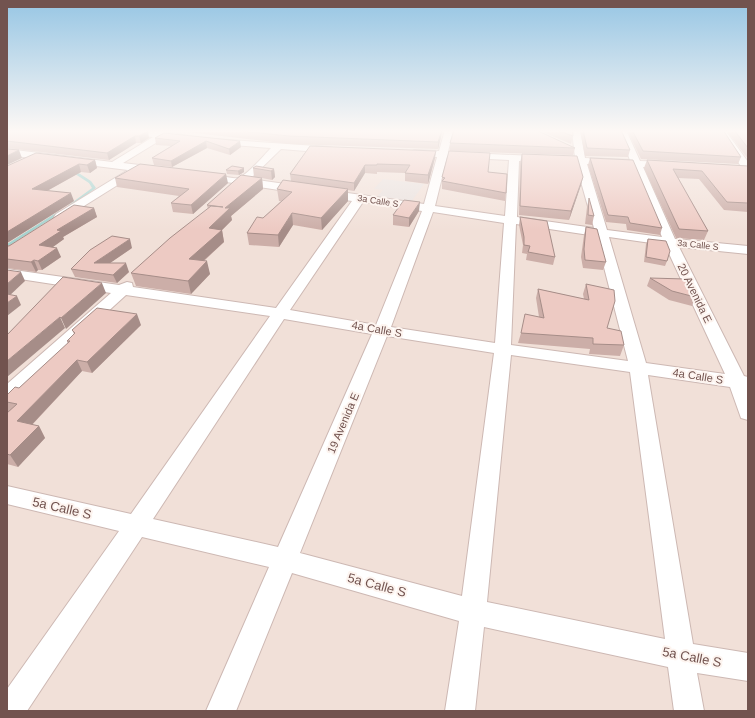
<svg xmlns="http://www.w3.org/2000/svg" width="755" height="718" viewBox="0 0 755 718" font-family="Arial,sans-serif">
<style>
.residential{fill:#f1e0d8}
.industrial{fill:#e9e1de}
.lines{fill:none;stroke-linecap:round;stroke-linejoin:round}
.stream{fill:#a6d3cf;fill-rule:evenodd}
.minor-casing{stroke:#cdb8b3;stroke-width:2}
.minor{fill:#fff;fill-rule:evenodd}
.wall{fill:#ccaea8}
.shaded-wall{fill:#a68d88}
.building{fill:#edcac3;stroke:#a68d88}
.labels{text-anchor:middle;dominant-baseline:central;stroke-width:4;stroke-linejoin:round;paint-order:stroke}
.far-street-label{font-size:9px;fill:#72534f;stroke:#fdf4ef}
.street-label{font-size:11px;fill:#72534f;stroke:#fdf4ef}
.near-street-label{font-size:13px;fill:#72534f;stroke:#fdf4ef}
</style>
<rect width="100%" height="100%" fill="#faefe9"/>
<rect class="residential" x="7" y="130" width="741" height="581"/>
<polygon class="industrial" points="383,179 424,184 411,202 377,197 383,190 374,189"/>
<g class="lines">
<g class="stream">
<polygon points="72,170 74,170 91,181 96,188 70,207 68,206 69,205 92,188 89,183 72,172"/>
<polygon points="59,211 62,212 7,247 7,244"/>
</g>
<defs>
<g id="minor">
<path d="M110,130C136,130 163,130 187,136L189,138L184,141L164,138L123,163L156,167L161,170L156,173L140,171L60,221L54,217L56,214L128,170L7,155V149L112,162L153,137L114,133Z"/>
<path d="M445,130H453L448,152L575,158L572,130H580L585,158L630,160L618,130H626L640,161L669,162L674,165L669,168L643,167L675,239L748,246V254L679,247L744,376L748,377V420L741,418L730,387L648,375L693,644L748,653V681L697,673L704,711H674L668,667L484,627L475,711H445L459,621L292,573L236,711H206L269,567L142,537L27,711H7V689L119,531L7,504V486L131,514L270,316L126,295L13,398L7,400V384L111,293L7,277V269L119,285L127,282L132,283L133,287L276,308L352,201L200,178L199,176C206,168 228,180 238,178C247,176 264,155 271,148L218,144L215,143V139L331,147L336,150L331,153L281,149L250,179L424,204L437,157L414,156L409,153L414,150L439,151ZM447,157L509,160L505,216L435,206ZM519,161L576,164L594,228L517,217ZM587,164L633,166L662,237L607,230ZM363,202L422,211L376,325L290,310ZM433,212L504,223L495,343L391,327ZM516,224L596,236L628,361L511,345ZM609,237L665,245L725,374L646,363ZM284,319L372,334L278,547L153,519ZM387,336L494,353L462,596L300,553ZM511,355L630,372L665,639L487,602Z"/>
<polygon points="717,130 725,130 748,162 748,172 744,171"/>
</g>
</defs>
<use href="#minor" class="minor-casing"/>
<use href="#minor" class="minor"/>
</g>
<g class="wall">
<polygon points="7,130 138,130 149,138 141,143 136,143 109,160 7,148"/>
<polygon points="169,130 442,130 441,137 438,149 290,144"/>
<polygon points="538,130 573,130 573,136 571,144"/>
<polygon points="580,130 621,130 630,150 628,157 585,156"/>
<polygon points="627,130 723,130 741,157 738,164 641,159"/>
<polygon points="726,130 748,130 748,159"/>
<polygon points="164,133 241,147 230,155 207,148 172,167 154,165 152,158 171,146 156,145 155,138"/>
<polygon points="450,143 575,148 573,155 450,151"/>
<polygon points="310,146 435,158 428,184 405,181 405,173 377,172 377,174 365,173 354,191 348,190 348,201 322,230 293,225 279,247 249,245 247,233 281,201 279,201 277,189 291,181 290,174"/>
<polygon points="522,154 581,185 569,220 519,215 520,163"/>
<polygon points="590,158 662,228 660,235 627,230 626,224 606,222 588,165"/>
<polygon points="95,160 97,168 90,173 81,172 47,191 74,201 7,243 7,166"/>
<polygon points="647,160 748,166 748,212 724,210 699,179 678,178 708,231 704,240 676,238 644,168"/>
<polygon points="253,168 274,169 275,177 272,180 262,178 263,189 231,216 232,220 222,230 224,242 204,261 210,274 191,294 136,286 131,273 208,209 207,205 254,177"/>
<polygon points="226,170 244,172 239,175 227,174"/>
<polygon points="488,172 506,193 505,201 442,189 442,177"/>
<polygon points="115,178 228,183 193,214 173,212 171,203 179,196 117,187"/>
<polygon points="589,198 594,216 592,225 585,224 587,207"/>
<polygon points="94,208 97,217 63,237 64,239 53,247 61,257 42,270 38,270 36,272 7,268 7,246"/>
<polygon points="419,211 409,227 393,225 393,215"/>
<polygon points="520,217 555,257 553,265 526,260 527,254 522,253 523,245 519,225"/>
<polygon points="586,227 606,262 603,270 583,268 581,257 584,235"/>
<polygon points="648,239 667,261 665,266 644,262 646,244"/>
<polygon points="132,248 110,263 129,272 117,283 75,277 71,269"/>
<polygon points="650,278 695,297 692,306 669,300 647,286"/>
<polygon points="586,284 607,328 624,345 620,356 589,354 590,349 518,343 521,333 539,317 536,298 538,289 584,299 583,294"/>
<polygon points="141,325 92,373 82,371 32,425 39,426 45,438 18,467 7,464 7,413 8,412 7,412 7,402 19,388 68,344 67,341 74,334 72,330"/>
</g>
<g class="shaded-wall">
<polygon points="442,130 441,137 438,149 438,142"/>
<polygon points="148,131 149,138 141,143 139,136"/>
<polygon points="135,136 136,143 109,160 107,153"/>
<polygon points="206,141 207,148 172,167 171,161"/>
<polygon points="240,141 241,147 230,155 229,149"/>
<polygon points="19,150 22,158 7,165 7,156"/>
<polygon points="436,151 435,158 428,184 428,175"/>
<polygon points="95,160 97,168 90,173 87,165"/>
<polygon points="79,164 81,172 36,197 32,189"/>
<polygon points="365,165 365,173 354,191 354,183"/>
<polygon points="244,168 244,172 239,175 238,171"/>
<polygon points="274,169 275,177 272,180 271,171"/>
<polygon points="226,174 228,183 193,214 191,205"/>
<polygon points="583,177 581,185 569,220 571,211"/>
<polygon points="262,178 263,189 231,216 232,220 219,233 222,230 224,242 192,271 189,259 209,228 225,208"/>
<polygon points="348,189 348,201 322,230 321,218"/>
<polygon points="71,193 74,201 7,243 7,232"/>
<polygon points="420,202 419,211 409,227 409,218"/>
<polygon points="94,208 97,217 63,237 64,239 43,254 39,245 57,230"/>
<polygon points="292,213 293,225 279,247 278,235"/>
<polygon points="130,239 132,248 97,272 94,263"/>
<polygon points="57,248 61,257 42,270 38,261"/>
<polygon points="34,260 38,270 36,272 31,262"/>
<polygon points="207,261 210,274 191,294 188,281"/>
<polygon points="126,263 129,272 117,283 113,275"/>
<polygon points="21,272 25,281 7,298 7,284"/>
<polygon points="102,283 106,293 66,329 61,318"/>
<polygon points="17,296 21,305 7,316 7,303"/>
<polygon points="137,314 141,325 92,373 87,362"/>
<polygon points="60,317 65,328 7,377 7,361"/>
<polygon points="77,360 82,371 24,433 17,421"/>
<polygon points="39,426 45,438 18,467 10,455"/>
</g>
<g class="building">
<polygon points="7,130 137,130 148,131 139,136 135,136 107,153 7,141"/>
<polygon points="231,130 442,130 438,142 289,136"/>
<polygon points="454,130 536,130 575,148 450,143"/>
<polygon points="557,130 573,130 573,136"/>
<polygon points="583,130 621,130 630,150 587,148"/>
<polygon points="632,130 723,130 741,157 643,151"/>
<polygon points="734,130 748,130 748,148"/>
<polygon points="164,133 240,141 229,149 206,141 171,161 152,158 180,141 155,138"/>
<polygon points="310,146 436,151 428,175 405,173 410,165 377,164 377,165 365,165 354,183 290,174"/>
<polygon points="7,149 19,150 7,156"/>
<polygon points="449,151 490,153 488,172 507,174 506,193 442,181 445,178 442,177"/>
<polygon points="36,153 95,160 87,165 79,164 32,189 71,193 7,232 7,166"/>
<polygon points="522,154 577,156 583,177 571,211 520,206"/>
<polygon points="590,158 633,160 662,228 630,223 628,217 608,215"/>
<polygon points="647,160 748,166 748,203 727,202 702,171 673,169 708,231 679,229"/>
<polygon points="140,164 226,174 191,205 171,203 189,189 115,178"/>
<polygon points="232,166 244,168 238,171 226,170"/>
<polygon points="256,166 274,169 271,171 253,168"/>
<polygon points="241,175 262,178 225,208 230,208 209,228 222,230 189,259 207,261 188,281 131,273 170,238 211,206 223,207 207,205"/>
<polygon points="283,180 348,189 321,218 292,213 278,235 247,233 257,217 263,218 292,192 277,189"/>
<polygon points="589,198 594,216 588,215"/>
<polygon points="404,200 420,202 409,218 393,215"/>
<polygon points="74,205 94,208 57,230 61,231 39,245 57,248 38,261 34,260 31,262 7,259 7,246 9,246"/>
<polygon points="520,217 547,221 555,257 528,252 530,246 524,245 524,237"/>
<polygon points="586,227 597,229 606,262 585,260 584,249"/>
<polygon points="112,236 130,239 94,263 126,263 113,275 71,269 90,250"/>
<polygon points="648,239 666,241 670,251 667,261 646,257"/>
<polygon points="7,270 21,272 7,284"/>
<polygon points="63,277 102,283 61,318 60,317 7,361 7,335"/>
<polygon points="650,278 685,279 695,297 672,291"/>
<polygon points="586,284 614,290 615,301 607,328 621,331 624,345 593,344 593,338 521,333 525,314 544,318 538,289 589,300"/>
<polygon points="7,294 17,296 7,303"/>
<polygon points="97,308 137,314 87,362 77,360 17,421 39,426 10,455 7,454 7,413 17,404 7,402 7,395 15,387 19,388 70,341 67,341 75,333 72,330"/>
</g>
<linearGradient id="sky" x2="0" y2="1"><stop stop-color="#97c6e4"/><stop offset="0.57" stop-color="#fdf8f5"/><stop offset="1" stop-color="#fdf8f5" stop-opacity="0"/></linearGradient>
<rect width="755" height="230" fill="url(#sky)"/>
<g class="labels">
<g class="far-street-label">
<text transform="translate(378 201) rotate(9)">3a Calle S</text>
<text transform="translate(698 245) rotate(6)">3a Calle S</text>
</g>
<g class="street-label">
<text transform="translate(695 293) rotate(64)">20 Avenida E</text>
<text transform="translate(377 329) rotate(10)">4a Calle S</text>
<text transform="translate(698 376) rotate(9)">4a Calle S</text>
<text transform="translate(343 423) rotate(-67)">19 Avenida E</text>
</g>
<g class="near-street-label">
<text transform="translate(62 508) rotate(13)">5a Calle S</text>
<text transform="translate(377 585) rotate(15)">5a Calle S</text>
<text transform="translate(692 657) rotate(11)">5a Calle S</text>
</g>
</g>
<rect width="755" height="718" fill="none" stroke="#72534f" stroke-width="16"/>
</svg>
